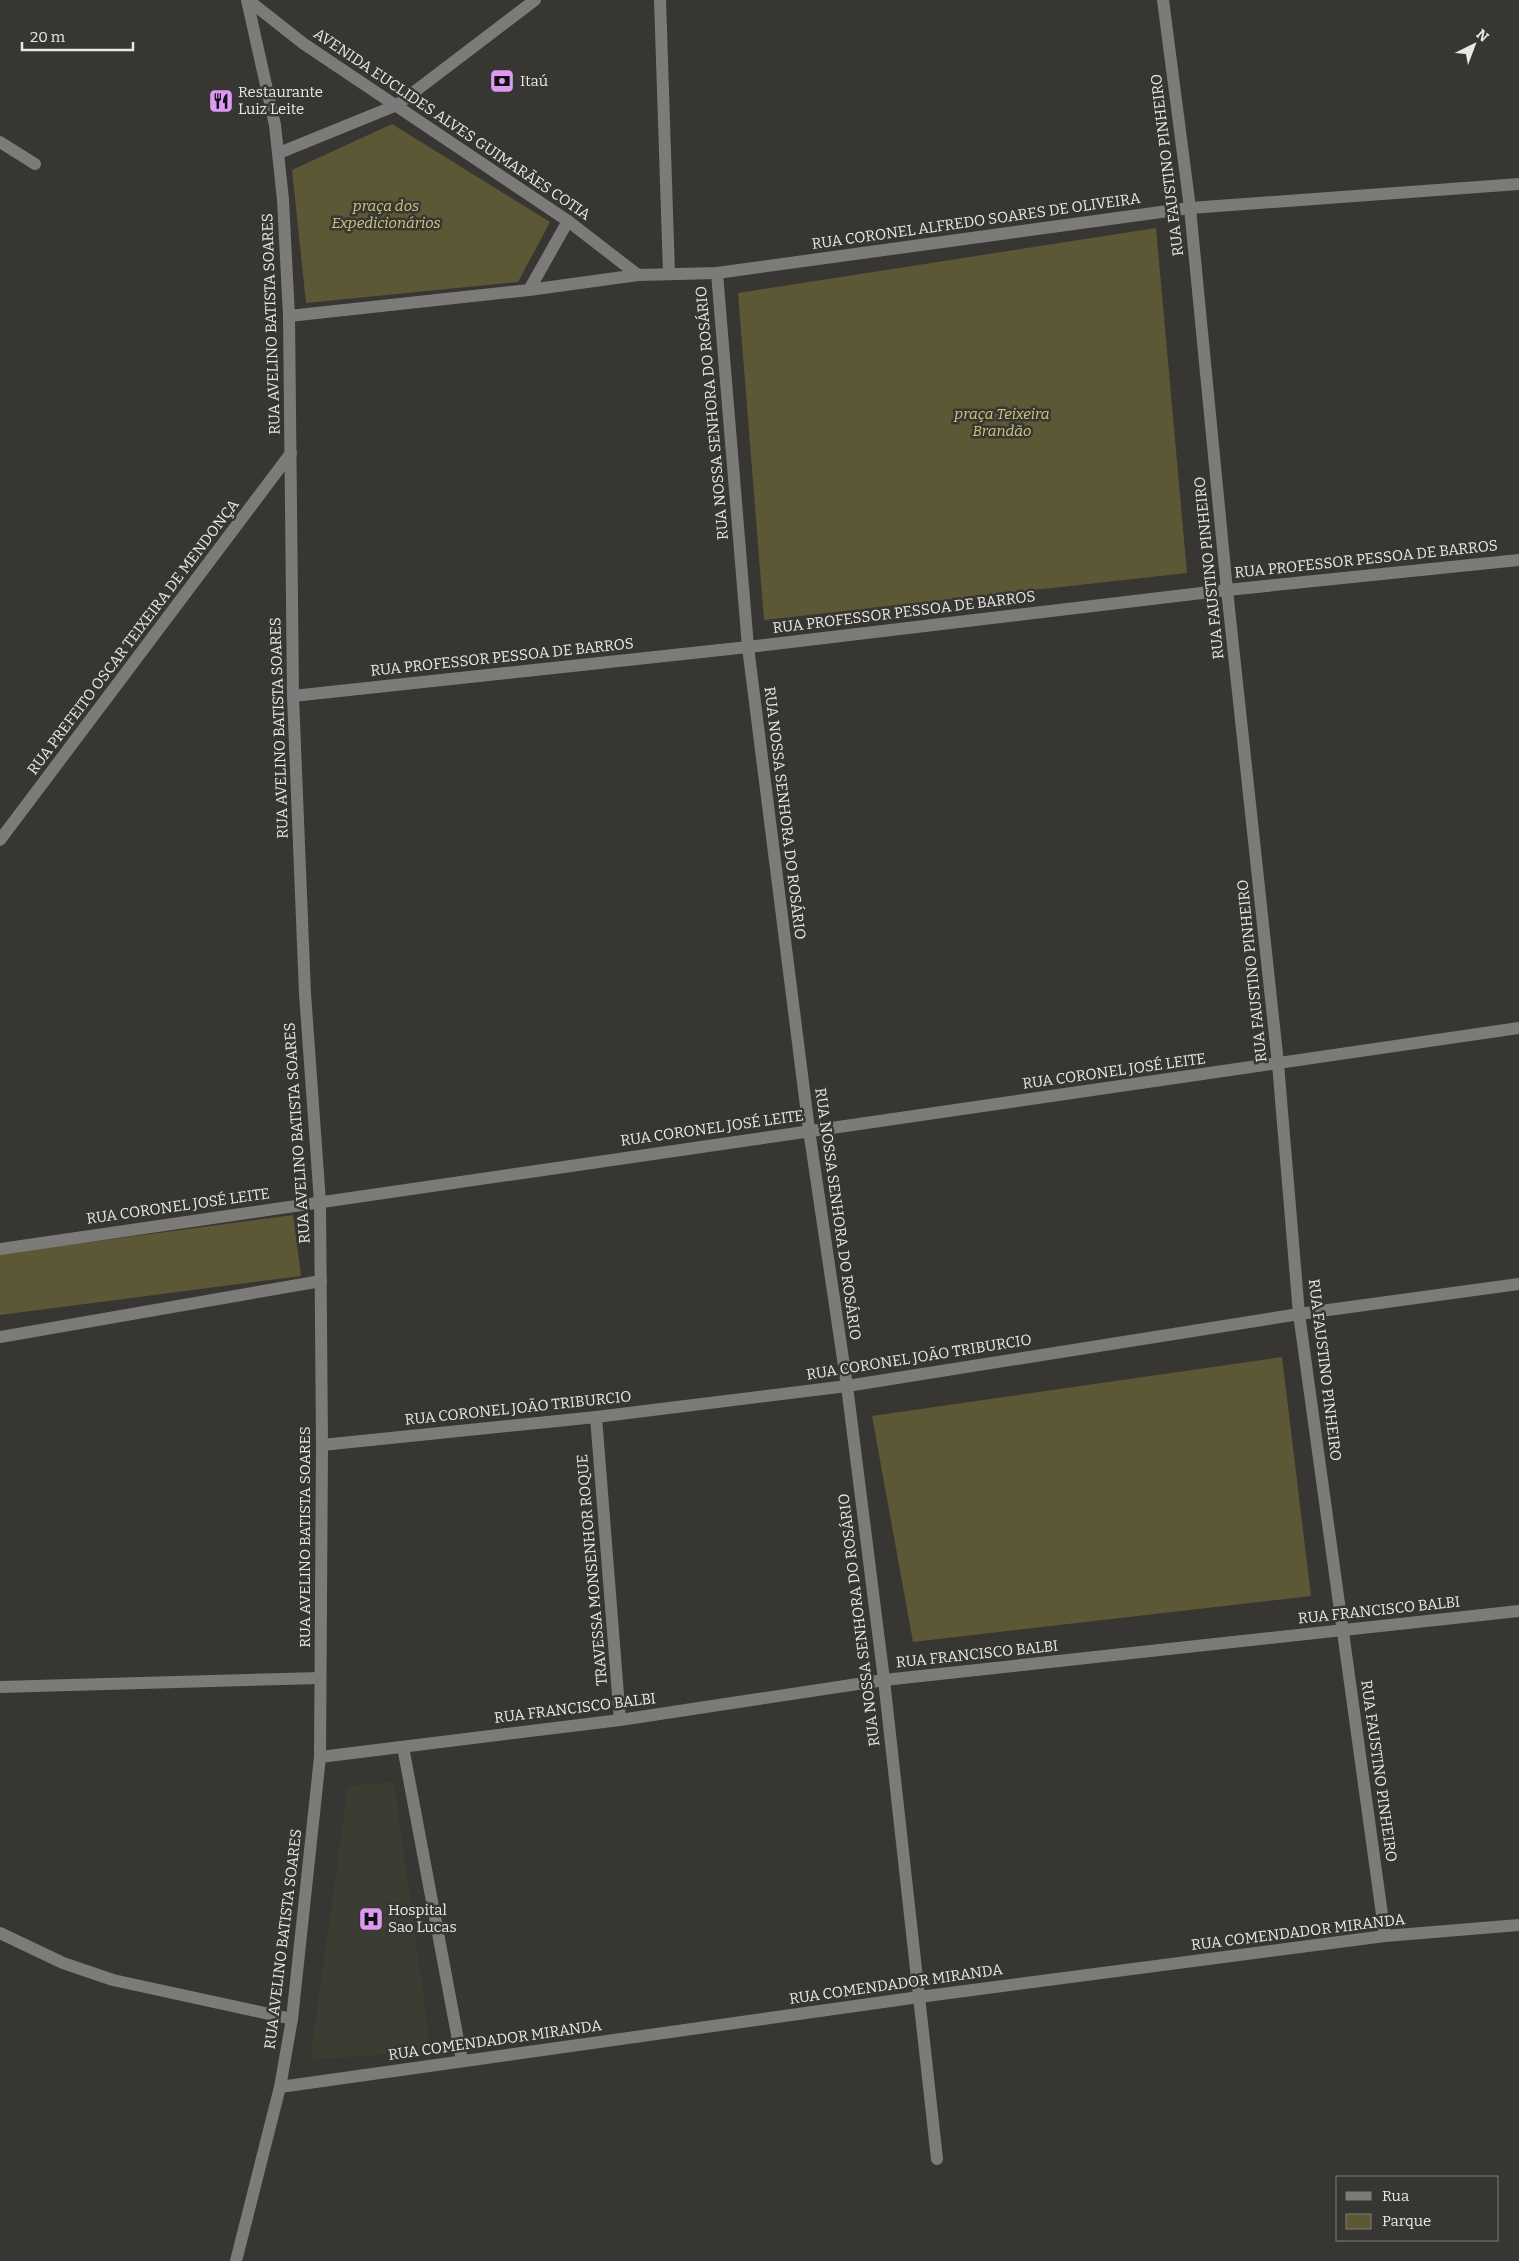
<svg xmlns="http://www.w3.org/2000/svg" width="1519" height="2261" viewBox="0 0 1519 2261" font-family="Bitter,serif">
<style>
.built{fill:#3d3c32}
.green{fill:#5c5735}
.lines{fill:none;stroke-linecap:round;stroke-linejoin:round}
.minor{stroke:#7c7b7a;stroke-width:12}
.labels{text-anchor:middle;dominant-baseline:central;stroke-width:5;stroke-linejoin:round;paint-order:stroke}
.poi-label{font-size:15px;fill:#e8e8e5;stroke:#373633;text-anchor:start}
.street-label{font-size:15px;fill:#e8e8e5;stroke:#373633}
.park-label{font-size:15px;font-style:italic;fill:#d0c77f;stroke:#373633}
</style>
<rect width="100%" height="100%" fill="#373633"/>
<polygon class="built" points="394,1782 431,2051 310,2060 348,1786"/>
<g class="green">
<polygon points="392,124 550,222 518,282 306,303 292,170"/>
<polygon points="1156,228 1187,573 764,620 738,293"/>
<polygon points="293,1215 301,1276 0,1315 0,1254"/>
<polygon points="1282,1357 1311,1596 913,1642 872,1416"/>
</g>
<g class="lines">
<g class="minor">
<polyline points="248,0 304,44 568,221 638,275"/>
<polyline points="660,0 669,273"/>
<polyline points="1163,0 1190,208 1227,590 1278,1064 1299,1314 1385,1936"/>
<polyline points="0,142 35,164"/>
<polyline points="279,153 397,105 535,0"/>
<polyline points="717,273 748,647 809,1130 847,1386 884,1680 937,2159"/>
<polyline points="529,290 568,221"/>
<polyline points="289,316 529,290 638,275 717,273 1190,208 1519,184"/>
<polyline points="293,696 748,647 1227,590 1519,560"/>
<polyline points="0,840 291,453"/>
<polyline points="0,1249 1519,1028"/>
<polyline points="0,1337 321,1281"/>
<polyline points="596,1417 620,1720"/>
<polyline points="322,1445 596,1417 847,1386 1299,1314 1519,1284"/>
<polyline points="0,1687 320,1678"/>
<polyline points="403,1747 462,2061"/>
<polyline points="320,1757 620,1720 884,1680 1519,1611"/>
<polyline points="0,1933 63,1963 113,1980 292,2019"/>
<polyline points="280,2087 919,1997 1385,1936 1519,1925"/>
<polyline points="236,2261 280,2087 292,2019 320,1757 322,1445 320,1202 305,994 293,696 289,316 283,200 275,125 247,0"/>
</g>
</g>
<defs>
<symbol id="bank-square" viewBox="-11 -11 22 22"><rect x="-9" y="-9" width="18" height="18" rx="4" fill="#dd99f4" stroke="#373633"/><path d="M-6-4H6V4H-6ZM0-2.3a2.3 2.3 0 1 0 0 4.6a2.3 2.3 0 1 0 0-4.6Z" fill="#111"/></symbol>
<symbol id="restaurant-square" viewBox="-11 -11 22 22"><rect x="-9" y="-9" width="18" height="18" rx="4" fill="#dd99f4" stroke="#373633"/><path d="M-5-6h1v4h1v-4h1v4h1v-4h1v5L-1.5 .5V6h-2V.5L-5-1ZM5-6V6H3V1.5H1.5Q1.5-4 5-6Z" fill="#111"/></symbol>
<symbol id="hospital-square" viewBox="-11 -11 22 22"><rect x="-9" y="-9" width="18" height="18" rx="4" fill="#dd99f4" stroke="#373633"/><path d="M-5-5h3v3.5h4V-5h3V5h-3V1.5h-4V5h-3Z" fill="#111"/></symbol>
</defs>
<g fill-rule="evenodd">
<use href="#bank-square" x="488" y="67" width="28" height="28"/>
<use href="#restaurant-square" x="207" y="87" width="28" height="28"/>
<use href="#hospital-square" x="357" y="1905" width="28" height="28"/>
</g>
<g class="labels">
<g class="poi-label">
<text x="520" y="81">Itaú</text>
<text x="238" y="92">Restaurante<tspan x="238" dy="17">Luiz Leite</tspan></text>
<text x="388" y="1910">Hospital<tspan x="388" dy="17">Sao Lucas</tspan></text>
</g>
<g class="street-label">
<text transform="translate(452 124) rotate(34)">AVENIDA EUCLIDES ALVES GUIMARÃES COTIA</text>
<text transform="translate(1167 165) rotate(-97)">RUA FAUSTINO PINHEIRO</text>
<text transform="translate(976 221) rotate(-8)">RUA CORONEL ALFREDO SOARES DE OLIVEIRA</text>
<text transform="translate(271 324) rotate(-92)">RUA AVELINO BATISTA SOARES</text>
<text transform="translate(712 413) rotate(-95)">RUA NOSSA SENHORA DO ROSÁRIO</text>
<text transform="translate(1366 559) rotate(-6)">RUA PROFESSOR PESSOA DE BARROS</text>
<text transform="translate(1209 568) rotate(-96)">RUA FAUSTINO PINHEIRO</text>
<text transform="translate(904 612) rotate(-7)">RUA PROFESSOR PESSOA DE BARROS</text>
<text transform="translate(133 637) rotate(-53)">RUA PREFEITO OSCAR TEIXEIRA DE MENDONÇA</text>
<text transform="translate(502 657) rotate(-6)">RUA PROFESSOR PESSOA DE BARROS</text>
<text transform="translate(279 728) rotate(-92)">RUA AVELINO BATISTA SOARES</text>
<text transform="translate(785 813) rotate(83)">RUA NOSSA SENHORA DO ROSÁRIO</text>
<text transform="translate(1252 971) rotate(-96)">RUA FAUSTINO PINHEIRO</text>
<text transform="translate(1114 1071) rotate(-8)">RUA CORONEL JOSÉ LEITE</text>
<text transform="translate(712 1128) rotate(-8)">RUA CORONEL JOSÉ LEITE</text>
<text transform="translate(297 1133) rotate(-94)">RUA AVELINO BATISTA SOARES</text>
<text transform="translate(178 1206) rotate(-8)">RUA CORONEL JOSÉ LEITE</text>
<text transform="translate(838 1214) rotate(82)">RUA NOSSA SENHORA DO ROSÁRIO</text>
<text transform="translate(919 1357) rotate(-9)">RUA CORONEL JOÃO TRIBURCIO</text>
<text transform="translate(1325 1370) rotate(83)">RUA FAUSTINO PINHEIRO</text>
<text transform="translate(518 1408) rotate(-6)">RUA CORONEL JOÃO TRIBURCIO</text>
<text transform="translate(305 1537) rotate(-90)">RUA AVELINO BATISTA SOARES</text>
<text transform="translate(592 1570) rotate(-95)">TRAVESSA MONSENHOR ROQUE</text>
<text transform="translate(1379 1610) rotate(-6)">RUA FRANCISCO BALBI</text>
<text transform="translate(859 1620) rotate(-97)">RUA NOSSA SENHORA DO ROSÁRIO</text>
<text transform="translate(977 1654) rotate(-6)">RUA FRANCISCO BALBI</text>
<text transform="translate(575 1708) rotate(-7)">RUA FRANCISCO BALBI</text>
<text transform="translate(1379 1771) rotate(82)">RUA FAUSTINO PINHEIRO</text>
<text transform="translate(1298 1932) rotate(-7)">RUA COMENDADOR MIRANDA</text>
<text transform="translate(283 1939) rotate(-83)">RUA AVELINO BATISTA SOARES</text>
<text transform="translate(896 1984) rotate(-8)">RUA COMENDADOR MIRANDA</text>
<text transform="translate(495 2040) rotate(-8)">RUA COMENDADOR MIRANDA</text>
</g>
<g class="park-label">
<text x="386" y="206">praça dos<tspan x="386" dy="17">Expedicionários</tspan></text>
<text x="1002" y="414">praça Teixeira<tspan x="1002" dy="17">Brandão</tspan></text>
</g>
</g>
<rect x="1336" y="2176" width="162" height="65" fill="#373633" stroke="#7e7d7a"/>
<rect x="1346" y="2192" width="25" height="8" fill="#7c7b7a" stroke="#7e7d7a"/>
<text x="1382" y="2201" font-size="15" fill="#e8e8e5">Rua</text>
<rect x="1346" y="2214" width="25" height="15" fill="#5c5735" stroke="#7e7d7a"/>
<text x="1382" y="2226" font-size="15" fill="#e8e8e5">Parque</text>
<g transform="translate(1474 45) rotate(42)" stroke="#373633" stroke-width="4" paint-order="stroke">
<path d="M0-4L9 19L0 12L-9 19Z" fill="#e8e8e5"/>
<text y="-8" font-size="14" font-weight="bold" text-anchor="middle" fill="#e8e8e5">N</text>
</g>
<path d="M22 42v8h111v-8" fill="none" stroke="#e8e8e5" stroke-width="2.5"/>
<text x="30" y="42" font-size="15" fill="#e8e8e5" stroke="#373633" stroke-width="4" paint-order="stroke">20 m</text>
</svg>
